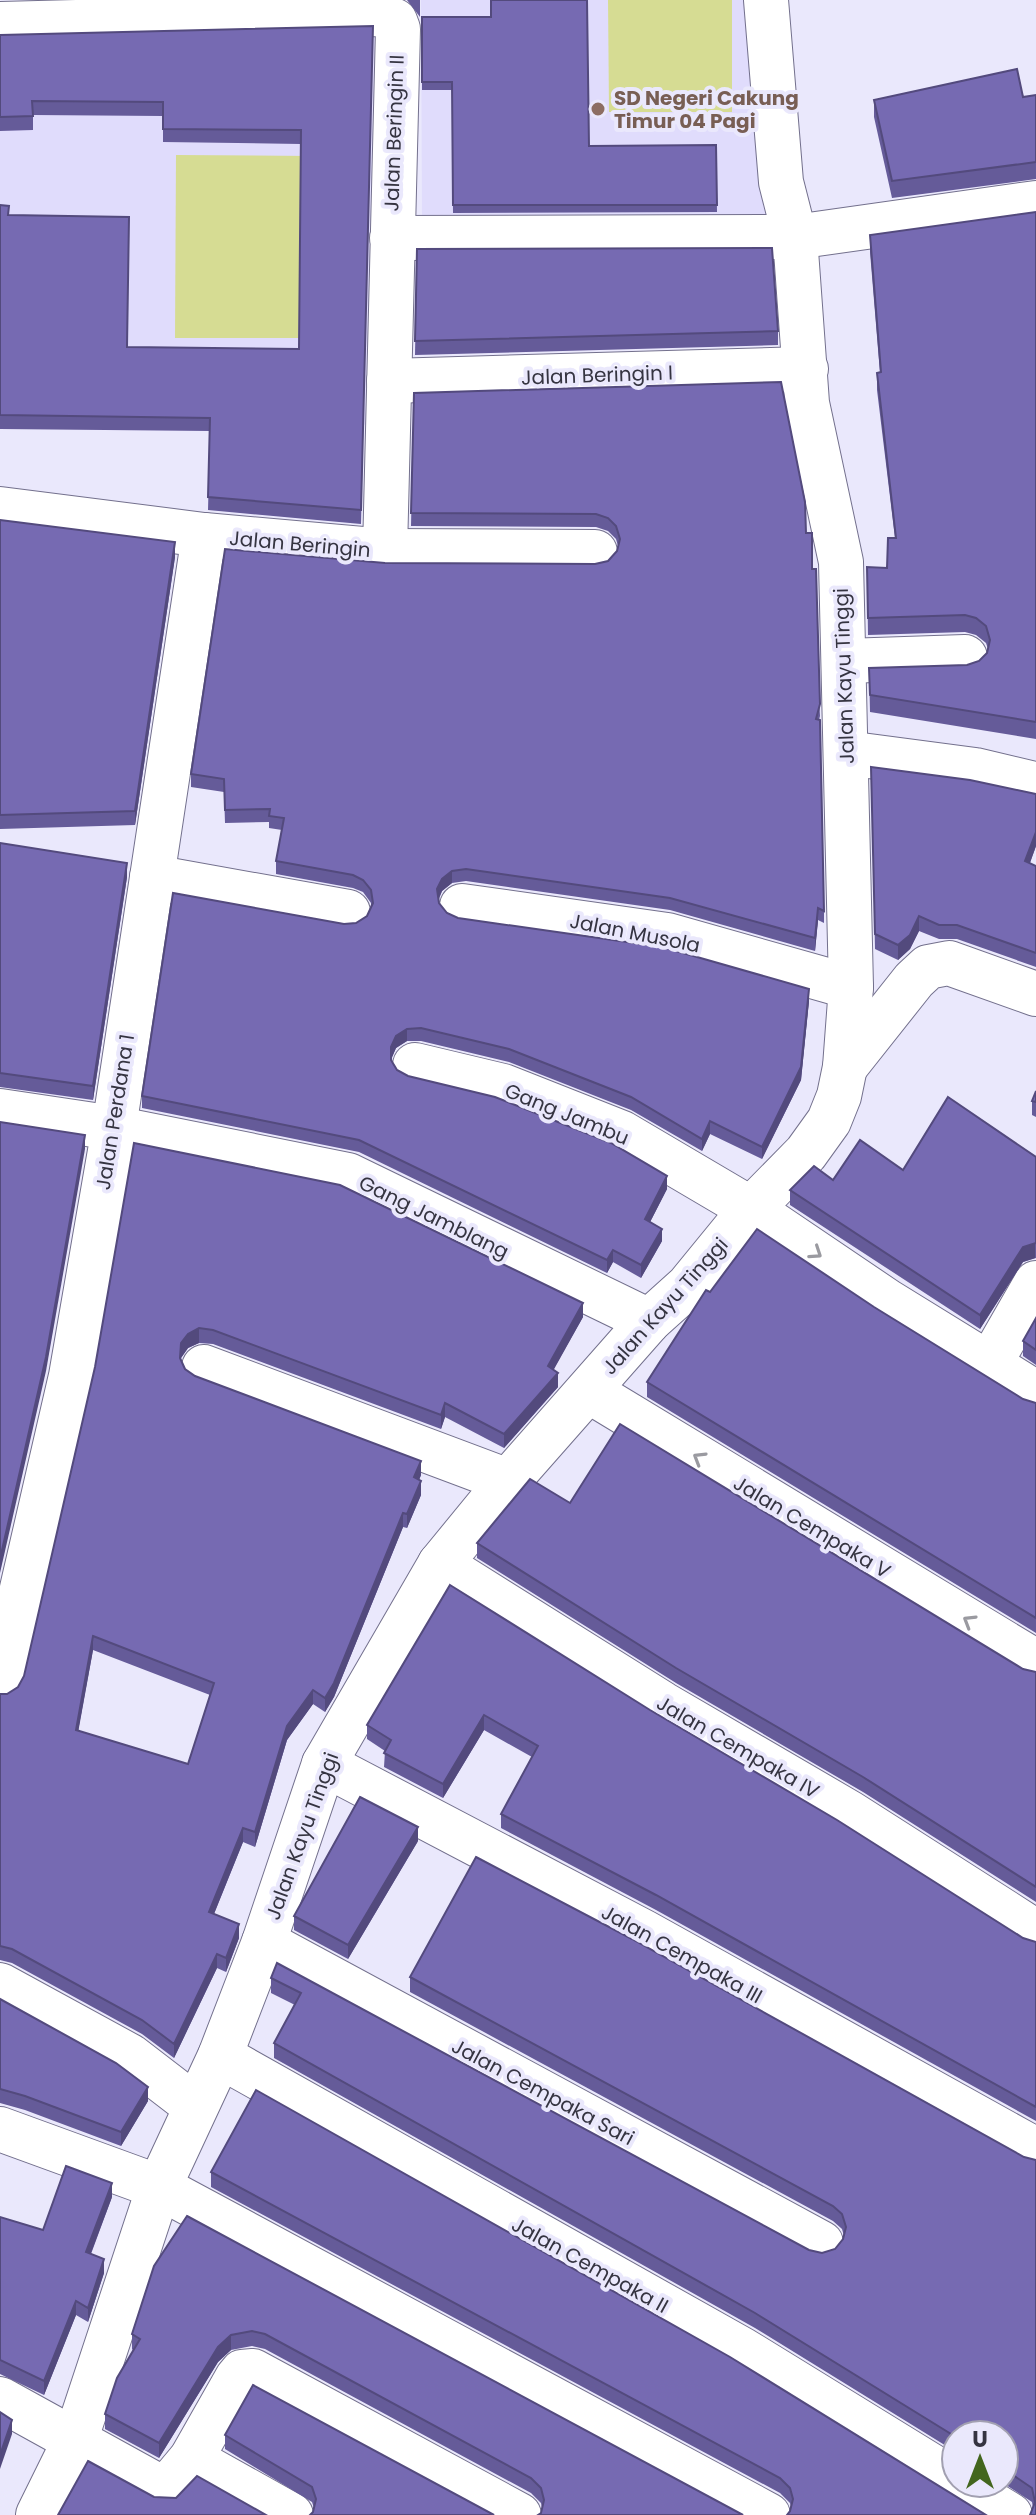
<svg xmlns="http://www.w3.org/2000/svg" width="1036" height="2515" viewBox="0 0 1036 2515" font-family="Poppins,sans-serif">
<style>
.built{fill:#e0dcfc}
.green{fill:#d6dc93}
.lines{fill:none;stroke-linecap:round;stroke-linejoin:round}
.minor-casing{stroke:#73708d;stroke-width:46}
.minor{stroke:#fff;stroke-width:44}
.wall{fill:#655b99;fill-rule:evenodd}
.shaded-wall{fill:#534a7d}
.building{fill:#766ab2;stroke:#534a7d;stroke-width:2;fill-rule:evenodd}
.oneway{stroke:#9a9aa0}
.education-dot{fill:#8d6e63;stroke:#eae8fc;stroke-width:3}
.labels{text-anchor:middle;dominant-baseline:central;stroke-width:8;stroke-linejoin:round;paint-order:stroke}
.education-label{font-size:20px;font-weight:bold;fill:#785e54;stroke:#eae8fc;text-anchor:start}
.street-label{font-size:20px;fill:#353441;stroke:#eae8fc}
</style>
<rect width="100%" height="100%" fill="#eae8fc"/>
<g class="built">
<polygon points="421,0 759,0 789,221 422,218"/>
<polygon points="406,3 408,425 0,422 0,11"/>
</g>
<g class="green">
<polygon points="608,0 732,0 732,112 609,112"/>
<polygon points="176,155 311,156 311,338 175,338"/>
</g>
<g class="lines">
<defs>
<g id="minor">
<polyline points="0,24 381,14 395,21 398,29 385,551 204,535 0,509"/>
<polyline points="392,238 795,237 1036,203"/>
<polyline points="389,381 806,369"/>
<polyline points="385,551 595,552"/>
<polyline points="845,661 965,657"/>
<polyline points="846,753 975,770 1034,784"/>
<polyline points="152,877 348,912"/>
<polyline points="462,906 667,935 851,987"/>
<polyline points="415,1065 503,1086 622,1133 751,1209 887,1301 1036,1393"/>
<polyline points="845,1067 914,980 928,967 949,963 1036,994"/>
<polyline points="0,1111 114,1128 348,1175 649,1321"/>
<polyline points="990,1363 1036,1283"/>
<polyline points="204,1367 508,1481"/>
<polyline points="589,1391 1036,1662"/>
<polyline points="440,1564 663,1704 850,1813 1036,1932"/>
<polyline points="0,1684 71,1376 114,1128 204,535"/>
<polyline points="324,1764 644,1932 1036,2150"/>
<polyline points="264,1942 821,2243"/>
<polyline points="0,1985 130,2056 195,2106"/>
<polyline points="220,2056 743,2350 956,2481"/>
<polyline points="0,2129 159,2187 768,2515"/>
<polyline points="0,2399 165,2490 191,2459 237,2378 242,2372 253,2371 519,2515"/>
<polyline points="191,2459 291,2515"/>
<polyline points="958,2483 1010,2515"/>
<polyline points="38,2515 76,2438 159,2187 220,2056 264,1942 324,1764 440,1564 508,1481 649,1321 688,1286 751,1209 806,1153 829,1121 839,1096 845,1067 851,987 841,562 807,403 795,237 781,182 766,0"/>
</g>
</defs>
<use href="#minor" class="minor-casing"/>
<use href="#minor" class="minor"/>
</g>
<g class="wall">
<polygon points="407,0 420,0 420,17"/>
<polygon points="422,17 491,17 589,146 716,145 717,212 453,213 452,90 422,90"/>
<polygon points="373,26 361,524 208,510 210,431 0,429 0,205 127,347 299,349 301,144 163,142 163,116 33,115 33,130 0,131 0,35"/>
<polygon points="1036,95 1036,179 892,198 874,117 874,100 1023,97"/>
<polygon points="1036,212 1036,739 870,712 869,668 967,665 979,661 987,653 988,649 986,643 976,635 965,632 868,635 867,567 887,568 895,538 877,390 877,373 880,373 870,252 870,235"/>
<polygon points="417,249 778,331 778,345 415,355"/>
<polygon points="414,393 806,533 812,569 820,716 819,720 824,911 824,923 818,920 815,951 670,910 466,881 452,883 442,891 439,899 439,903 447,913 458,918 809,1001 801,1080 762,1159 710,1134 702,1151 631,1110 509,1062 421,1041 407,1041 396,1048 391,1059 397,1070 408,1076 667,1189 650,1222 662,1241 641,1278 613,1262 607,1273 359,1152 142,1108 142,1096 344,924 356,923 367,916 371,905 371,903 363,892 353,888 276,874 276,861 282,830 269,828 269,822 225,823 224,792 191,787 191,774 385,563 595,564 608,561 617,551 618,546 616,539 608,531 596,527 411,526"/>
<polygon points="0,520 175,557 135,825 0,829"/>
<polygon points="871,767 1036,846 1030,863 1036,866 1036,967 957,939 939,939 919,931 910,949 898,960 875,949"/>
<polygon points="0,843 127,877 93,1100 0,1087"/>
<polygon points="1036,1091 1036,1117 1032,1115 1032,1101"/>
<path d="M134,1143L583,1317L553,1370L558,1387L504,1448L445,1417L441,1429L213,1344L199,1343L188,1348L181,1358V1360L185,1369L195,1376L421,1475L419,1480L421,1495L407,1528L403,1527L334,1697L325,1712L313,1704L287,1740L255,1847L243,1842L214,1914L239,1938L226,1972L217,1968L174,2058L142,2034L12,1963L0,1960V1694H7L18,1687L24,1676L95,1367ZM93,1650L210,1695L188,1764L78,1731Z"/>
<polygon points="1036,1157 1036,1258 1023,1262 980,1329 790,1205 790,1190 833,1180 903,1170"/>
<polygon points="710,1292 874,1307 1023,1399 1036,1403 1036,1633 647,1397 647,1382"/>
<polygon points="1036,1318 1036,1365 1023,1356 1023,1341"/>
<polygon points="570,1503 1023,1669 1036,1672 1036,1902 863,1792 676,1683 477,1558 477,1543"/>
<polygon points="450,1585 650,1710 1023,1938 1036,1942 1036,2121 656,1910 501,1828 501,1814 532,1757 484,1730 443,1798 384,1767 385,1751 367,1739 367,1725"/>
<polygon points="418,1841 348,1959 294,1930 294,1916"/>
<polygon points="277,1963 809,2250 822,2253 835,2249 843,2239 844,2236 842,2229 833,2221 410,1992 410,1977 1024,2157 1036,2515 1031,2514 1033,2508 1032,2502 1003,2483 1004,2435 956,2435 956,2452 755,2328 274,2058 274,2043 295,2005 271,1993 271,1978"/>
<polygon points="0,1999 148,2101 121,2146 25,2110 0,2103"/>
<polygon points="211,2172 986,2515 790,2511 791,2507 790,2503 780,2493 211,2187"/>
<polygon points="112,2197 91,2254 104,2273 88,2322 76,2315 44,2395 0,2374 0,2217 43,2230"/>
<polygon points="154,2266 743,2515 541,2513 542,2508 541,2503 531,2493 265,2349 252,2346 231,2350 218,2362 159,2458 105,2429 105,2414 133,2350 132,2349 132,2334"/>
<polygon points="225,2435 494,2515 313,2512 314,2508 312,2502 225,2449"/>
</g>
<g class="shaded-wall">
<polygon points="175,542 175,557 135,825 135,811"/>
<polygon points="1036,832 1036,846 1025,876 1025,861"/>
<polygon points="127,863 127,877 93,1100 93,1086"/>
<polygon points="452,871 452,883 442,891 437,902 437,889 442,879"/>
<polygon points="818,908 818,920 815,951 815,938"/>
<polygon points="919,916 919,931 910,949 898,960 898,945"/>
<polygon points="809,989 809,1001 801,1080 762,1159 762,1147"/>
<polygon points="407,1029 407,1041 396,1048 391,1060 391,1047 396,1036"/>
<polygon points="710,1121 710,1134 702,1151 702,1139"/>
<polygon points="85,1135 85,1149 46,1371 0,1573 0,1559"/>
<polygon points="667,1176 667,1189 645,1232 645,1219"/>
<polygon points="662,1229 662,1241 641,1278 641,1265"/>
<polygon points="1035,1243 1035,1258 1023,1262 980,1329 980,1315 1023,1247"/>
<polygon points="613,1250 613,1262 607,1273 607,1260"/>
<polygon points="583,1303 583,1317 548,1380 548,1366"/>
<polygon points="199,1328 199,1343 188,1348 181,1358 180,1372 181,1343 188,1334"/>
<polygon points="558,1373 558,1387 504,1448 504,1434"/>
<polygon points="445,1403 445,1417 441,1429 441,1415"/>
<polygon points="421,1461 421,1475 414,1492 414,1477"/>
<polygon points="421,1481 421,1495 407,1528 407,1514"/>
<polygon points="403,1513 403,1527 334,1697 325,1712 325,1698"/>
<polygon points="93,1636 93,1650 76,1744 76,1730"/>
<polygon points="313,1690 313,1704 287,1740 255,1847 255,1832 287,1726"/>
<polygon points="484,1715 484,1730 443,1798 443,1784"/>
<polygon points="418,1827 418,1841 348,1959 348,1945"/>
<polygon points="243,1828 243,1842 209,1926 209,1912"/>
<polygon points="239,1924 239,1938 226,1972 226,1958"/>
<polygon points="217,1954 217,1968 174,2058 174,2044"/>
<polygon points="148,2087 148,2101 121,2146 121,2132"/>
<polygon points="112,2183 112,2197 86,2266 86,2252"/>
<polygon points="104,2259 104,2273 88,2322 88,2308"/>
<polygon points="76,2301 76,2315 44,2395 44,2381"/>
<polygon points="231,2335 231,2350 218,2362 159,2458 159,2443 218,2347"/>
<polygon points="12,2420 12,2434 0,2469 0,2455"/>
</g>
<g class="building">
<polygon points="491,0 587,0 589,146 716,145 717,205 453,205 452,82 422,82 422,17 491,17"/>
<polygon points="373,26 361,510 208,497 210,418 0,415 0,205 9,206 8,215 129,217 127,347 299,349 301,130 163,129 163,102 32,101 33,116 0,117 0,35"/>
<polygon points="1017,69 1023,97 1036,95 1036,162 892,181 874,100"/>
<polygon points="1036,212 1036,722 870,695 869,668 967,665 979,661 987,653 990,640 986,626 976,618 965,615 868,618 867,567 887,568 888,538 896,538 877,373 881,372 870,235"/>
<polygon points="772,248 778,331 415,341 417,249"/>
<polygon points="781,382 805,502 806,533 812,533 812,569 816,569 820,704 816,719 820,720 824,911 818,908 815,938 670,898 466,869 452,871 442,879 437,889 439,903 447,913 458,918 662,947 809,989 801,1067 762,1147 710,1121 702,1139 631,1097 509,1049 421,1028 407,1029 396,1036 391,1047 391,1060 397,1070 408,1076 495,1097 611,1143 667,1176 645,1219 662,1229 641,1265 613,1250 607,1260 359,1140 142,1096 173,893 344,924 356,923 367,916 373,903 371,890 363,880 353,875 276,861 284,818 269,816 270,809 225,810 224,779 191,774 225,549 385,563 595,564 608,561 617,551 620,539 616,526 608,518 596,514 411,513 414,393"/>
<polygon points="0,520 175,542 135,811 0,815"/>
<polygon points="871,767 970,780 1036,794 1036,832 1025,861 1036,866 1036,953 957,925 939,925 919,916 910,935 898,945 875,934"/>
<polygon points="0,843 127,863 93,1086 0,1073"/>
<polygon points="1036,1091 1036,1102 1032,1101"/>
<polygon points="948,1097 1036,1157 1036,1243 1023,1247 980,1315 790,1190 814,1166 833,1180 860,1140 903,1170"/>
<polygon points="0,1122 85,1135 46,1357 0,1559"/>
<path d="M134,1143L340,1185L583,1303L548,1366L558,1373L504,1434L445,1403L441,1415L213,1330L199,1328L188,1334L181,1343L180,1358L185,1369L195,1376L421,1461L414,1477L421,1481L407,1514L403,1513L334,1683L325,1698L313,1690L287,1726L255,1832L243,1828L209,1912L239,1924L226,1958L217,1954L174,2044L142,2020L12,1949L0,1946V1694H7L18,1687L24,1676L95,1367ZM93,1636L214,1683L188,1764L76,1730Z"/>
<polygon points="757,1229 874,1307 1023,1399 1036,1403 1036,1618 647,1382 706,1290 710,1292"/>
<polygon points="1036,1318 1036,1350 1023,1341"/>
<polygon points="620,1424 1023,1669 1036,1672 1036,1887 863,1777 676,1668 477,1543 530,1479 570,1503"/>
<polygon points="450,1585 650,1710 837,1820 1023,1938 1036,1942 1036,2107 656,1895 501,1814 538,1746 484,1715 443,1784 384,1753 391,1740 367,1725"/>
<polygon points="360,1797 418,1827 348,1945 294,1916"/>
<polygon points="476,1857 632,1939 1024,2157 1036,2160 1036,2515 1030,2515 1035,2502 1032,2488 1004,2469 1004,2435 956,2435 956,2437 755,2313 274,2043 301,1993 271,1978 277,1963 809,2250 822,2253 835,2249 843,2239 846,2227 842,2214 833,2206 410,1977"/>
<polygon points="0,1999 116,2063 148,2087 121,2132 25,2096 0,2089"/>
<polygon points="256,2090 730,2357 986,2515 787,2515 790,2511 793,2499 790,2488 780,2478 211,2172"/>
<polygon points="66,2166 112,2183 86,2252 104,2259 88,2308 76,2301 44,2381 0,2360 0,2217 43,2230"/>
<polygon points="187,2216 743,2515 538,2515 541,2513 544,2500 541,2488 531,2478 265,2334 252,2331 231,2335 218,2347 159,2443 105,2414 117,2378 140,2339 132,2334 154,2266"/>
<polygon points="253,2385 494,2515 310,2515 313,2512 316,2499 312,2487 225,2435"/>
<polygon points="0,2412 12,2420 0,2455"/>
<polygon points="88,2461 154,2497 176,2498 197,2476 266,2515 58,2515"/>
</g>
<defs><path id="oneway-chevron" d="M-2-3.5L2.5 0L-2 3.5" fill="none" stroke-width="1.6" stroke-linecap="round" stroke-linejoin="round" transform="scale(2)"/></defs>
<g class="oneway">
<use href="#oneway-chevron" transform="translate(816 1253) rotate(34)"/>
<use href="#oneway-chevron" transform="translate(699 1458) rotate(-149)"/>
<use href="#oneway-chevron" transform="translate(969 1621) rotate(-149)"/>
</g>
<circle class="education-dot" cx="598" cy="109" r="8"/>
<g class="labels">
<g class="education-label">
<text x="614" y="98">SD Negeri Cakung<tspan x="614" dy="23">Timur 04 Pagi</tspan></text>
</g>
<g class="street-label">
<text transform="translate(394 133) rotate(-88)">Jalan Beringin II</text>
<text transform="translate(597 375) rotate(-2)">Jalan Beringin I</text>
<text transform="translate(300 544) rotate(5)">Jalan Beringin</text>
<text transform="translate(844 676) rotate(-92)">Jalan Kayu Tinggi</text>
<text transform="translate(635 933) rotate(11)">Jalan Musola</text>
<text transform="translate(115 1112) rotate(-81)">Jalan Perdana 1</text>
<text transform="translate(567 1114) rotate(22)">Gang Jambu</text>
<text transform="translate(434 1217) rotate(26)">Gang Jamblang</text>
<text transform="translate(665 1306) rotate(-48)">Jalan Kayu Tinggi</text>
<text transform="translate(812 1527) rotate(31)">Jalan Cempaka V</text>
<text transform="translate(738 1747) rotate(30)">Jalan Cempaka IV</text>
<text transform="translate(302 1836) rotate(-70)">Jalan Kayu Tinggi</text>
<text transform="translate(682 1954) rotate(29)">Jalan Cempaka III</text>
<text transform="translate(543 2092) rotate(28)">Jalan Cempaka Sari</text>
<text transform="translate(590 2265) rotate(29)">Jalan Cempaka II</text>
</g>
</g>
<g transform="translate(980 2459)"><circle r="38" fill="#eae8fc" stroke="#a2a0b1" stroke-width="2"/>
<path d="M0-6L14 30L0 20L-14 30Z" fill="#43661e"/>
<text y="-12" font-size="22" font-weight="bold" text-anchor="middle" fill="#353441">U</text>
</g>
</svg>
